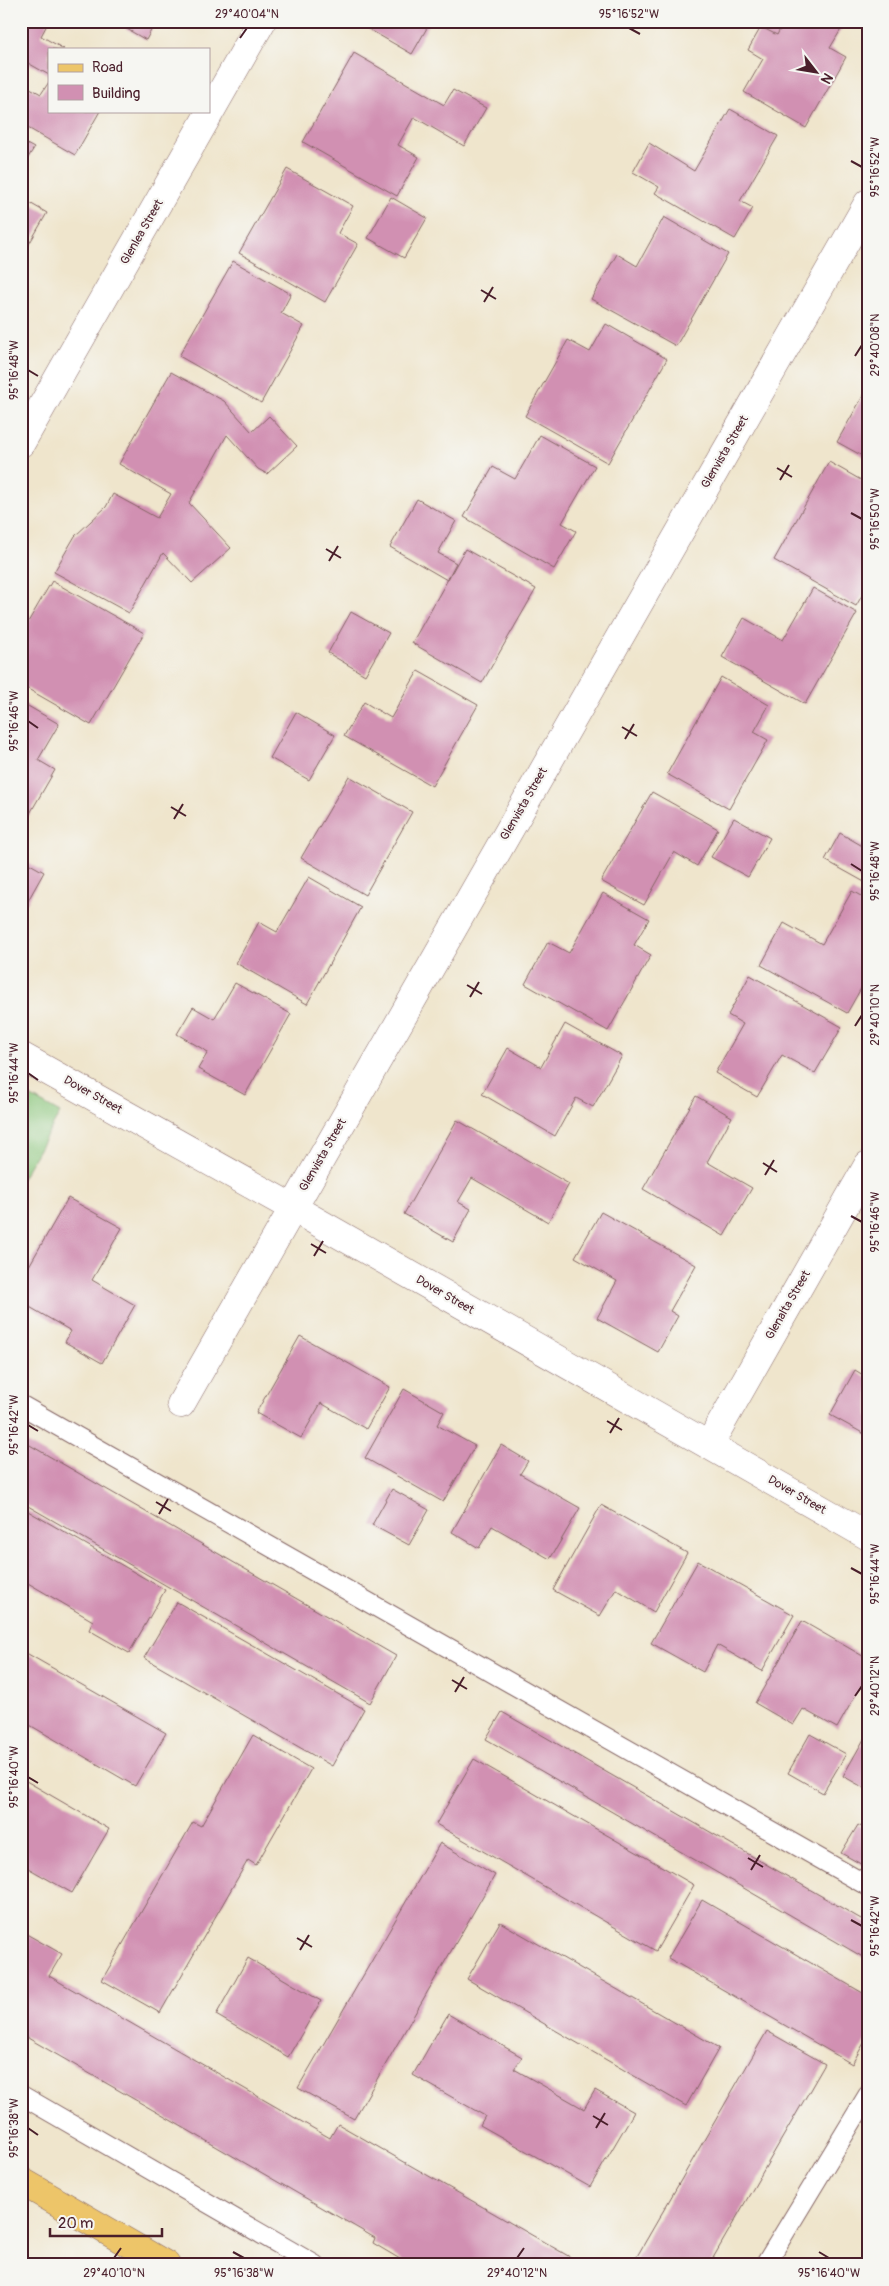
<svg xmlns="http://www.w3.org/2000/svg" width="889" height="2286" viewBox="0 0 889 2286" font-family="Pangolin,sans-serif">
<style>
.green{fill:#8ac67c;stroke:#6a7254}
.building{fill:#d190b2}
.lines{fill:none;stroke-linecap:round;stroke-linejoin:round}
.lane-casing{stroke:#846463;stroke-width:21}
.street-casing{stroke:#846463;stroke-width:29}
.primary-casing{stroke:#846463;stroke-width:29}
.lane{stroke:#fff;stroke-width:19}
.street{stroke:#fff;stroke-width:28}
.primary{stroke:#edc569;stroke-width:28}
.ticks{fill:none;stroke:#4a1f2b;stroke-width:2}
.labels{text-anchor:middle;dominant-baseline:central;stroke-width:4.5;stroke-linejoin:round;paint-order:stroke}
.street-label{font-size:12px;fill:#4a1f2b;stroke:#f6f6f2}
.neatline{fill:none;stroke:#4a1f2b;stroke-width:2}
.ticks-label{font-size:12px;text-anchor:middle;fill:#4a1f2b}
</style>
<rect width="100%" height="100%" fill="#f6f6f2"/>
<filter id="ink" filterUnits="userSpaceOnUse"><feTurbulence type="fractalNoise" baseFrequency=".02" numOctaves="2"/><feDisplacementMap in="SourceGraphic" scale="10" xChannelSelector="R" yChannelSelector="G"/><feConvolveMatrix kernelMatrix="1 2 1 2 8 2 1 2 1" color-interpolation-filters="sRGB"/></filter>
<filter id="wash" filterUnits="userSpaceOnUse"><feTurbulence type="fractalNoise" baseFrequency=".0096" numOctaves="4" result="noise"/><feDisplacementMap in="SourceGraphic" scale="20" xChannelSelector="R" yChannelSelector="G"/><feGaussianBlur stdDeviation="1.12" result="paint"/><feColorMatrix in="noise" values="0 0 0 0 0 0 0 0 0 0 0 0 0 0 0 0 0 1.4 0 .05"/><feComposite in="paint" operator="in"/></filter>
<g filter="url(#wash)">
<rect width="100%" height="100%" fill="#efe5cc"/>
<polygon class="green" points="21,1091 60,1113 21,1180"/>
<g id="blocks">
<g class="building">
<polygon points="21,21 49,21 41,36 64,49 49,49 49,75 21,59"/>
<polygon points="113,21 156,21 146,40"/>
<polygon points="368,21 431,21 412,54 365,27"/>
<polygon points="784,21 846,21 830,48 846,57 806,128 744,92 763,59 748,50 761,27 777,35"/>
<polygon points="354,53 444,105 453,90 486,108 464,146 414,117 398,145 419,157 397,196 303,142"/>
<polygon points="49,82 49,111 100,111 75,155 21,124 21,83 41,94"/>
<polygon points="730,109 778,136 740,201 753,208 735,239 655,193 659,187 633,172 649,143 694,171"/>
<polygon points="21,141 34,148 21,169"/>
<polygon points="287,169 353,206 338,233 358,244 325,302 239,253"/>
<polygon points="391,197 427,218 404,258 368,238"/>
<polygon points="21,198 47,213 21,258"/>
<polygon points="664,217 728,254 676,346 591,299 617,254 637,266"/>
<polygon points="233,261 291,294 281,313 304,326 261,403 179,356"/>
<polygon points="606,324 667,359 608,463 525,416 568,340 590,352"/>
<polygon points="171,372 224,401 252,432 269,416 297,446 267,474 258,469 227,435 189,503 231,548 192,583 163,553 129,613 54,572 75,536 106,507 113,494 157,518 171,494 119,464"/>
<polygon points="868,387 868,459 837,442"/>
<polygon points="540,435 595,466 562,523 576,531 554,569 464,517 493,467 515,479"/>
<polygon points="829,462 868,484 868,585 856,606 774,560"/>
<polygon points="417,499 456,521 438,553 456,563 447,580 390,547"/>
<polygon points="465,549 536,589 482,683 412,643"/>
<polygon points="52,581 144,633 91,725 21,685 21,634"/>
<polygon points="813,588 857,613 805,704 722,657 744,618 783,640"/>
<polygon points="351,612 389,633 365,675 328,653"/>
<polygon points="418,671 478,705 432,786 344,736 364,702 391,718"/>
<polygon points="721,677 769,705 754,732 768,740 729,809 667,774"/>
<polygon points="21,702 59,724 38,760 55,770 21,829"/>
<polygon points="296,712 335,735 309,780 270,758"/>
<polygon points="349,776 412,812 365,895 301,858"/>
<polygon points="652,792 718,829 697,866 674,852 644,905 601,881"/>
<polygon points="734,818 770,838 748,877 711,857"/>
<polygon points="840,833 866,848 868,845 868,884 825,860"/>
<polygon points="21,859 44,872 21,913"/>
<polygon points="309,877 361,907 307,1004 236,963 259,922 277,932"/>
<polygon points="852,891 868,900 868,976 847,1013 761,965 784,923 822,944"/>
<polygon points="603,893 649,919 634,945 651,955 608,1031 525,984 548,942 569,953"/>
<polygon points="750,975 842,1027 815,1073 782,1055 757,1097 715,1073 743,1024 728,1015"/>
<polygon points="235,983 291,1014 245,1095 198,1069 208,1052 177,1034 193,1007 214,1019"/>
<polygon points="565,1024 622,1056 593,1107 576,1098 555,1136 482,1094 508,1048 541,1067"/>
<polygon points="696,1096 732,1117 707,1162 752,1188 724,1236 643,1189"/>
<polygon points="457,1120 569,1184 548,1222 472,1178 458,1202 471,1209 453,1242 404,1214"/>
<polygon points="68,1198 122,1228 92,1280 135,1305 102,1363 65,1342 71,1331 21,1302 21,1280"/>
<polygon points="601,1212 696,1265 670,1311 678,1316 658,1352 597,1318 617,1281 575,1257"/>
<polygon points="300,1336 390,1387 366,1429 321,1403 301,1438 256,1413"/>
<polygon points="855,1370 868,1378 868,1436 830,1415"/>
<polygon points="404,1389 444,1412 437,1425 475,1446 443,1502 365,1458"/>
<polygon points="21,1440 396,1656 370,1703 21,1502"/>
<polygon points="501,1445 528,1461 520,1474 580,1508 550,1559 492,1526 479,1548 452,1532"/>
<polygon points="392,1489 429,1510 409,1545 372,1525"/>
<polygon points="601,1505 687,1553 654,1612 616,1589 600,1616 553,1590"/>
<polygon points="21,1507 165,1590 129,1653 89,1630 93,1621 21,1579"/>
<polygon points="698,1561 794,1615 762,1671 717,1645 703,1672 651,1643"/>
<polygon points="177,1602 364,1709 332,1766 144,1658"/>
<polygon points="802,1621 868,1659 868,1673 837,1728 803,1709 793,1725 755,1703"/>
<polygon points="21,1650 166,1733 135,1786 21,1720"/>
<polygon points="502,1712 868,1923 868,1960 486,1739"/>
<polygon points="868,1732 868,1790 843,1776"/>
<polygon points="810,1734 846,1754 823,1793 788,1773"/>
<polygon points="253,1735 311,1769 256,1865 248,1860 160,2013 102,1980 193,1822 201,1826"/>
<polygon points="474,1759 694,1885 656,1951 436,1824"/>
<polygon points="21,1778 109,1829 72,1893 21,1864"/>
<polygon points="858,1825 868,1830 868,1868 841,1853"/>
<polygon points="440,1843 495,1875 354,2119 298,2088"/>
<polygon points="702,1900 868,1996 868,2036 852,2064 668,1958"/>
<polygon points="500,1922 719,2048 686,2106 467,1979"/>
<polygon points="21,1931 62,1954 49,1976 330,2138 338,2124 584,2265 410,2265 373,2243 375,2238 21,2034"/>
<polygon points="248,1958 321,2001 288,2057 216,2015"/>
<polygon points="448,2014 522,2057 514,2069 584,2109 595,2090 634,2112 590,2187 480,2125 485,2116 413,2075"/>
<polygon points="767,2031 825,2064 709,2265 632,2265"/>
</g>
</g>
</g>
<g filter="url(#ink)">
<use href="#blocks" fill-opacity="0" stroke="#846463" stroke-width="1"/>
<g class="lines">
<defs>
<g id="lane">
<polyline points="21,1405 868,1886"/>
<polyline points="21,2095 315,2265"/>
<polyline points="765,2265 868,2095"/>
</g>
<g id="street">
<polyline points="21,443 262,21"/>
<polyline points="21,1056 293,1208 868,1536"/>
<polyline points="181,1404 868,203"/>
<polyline points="709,1445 868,1165"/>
</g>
<polyline id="primary" points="21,2181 166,2265"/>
</defs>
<use href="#lane" class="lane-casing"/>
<use href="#street" class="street-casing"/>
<use href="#primary" class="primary-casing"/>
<use href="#lane" class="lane"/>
<use href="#street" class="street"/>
<use href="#primary" class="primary"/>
</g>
</g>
<path class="ticks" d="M629,28L640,34M240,38L247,28M851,161L862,167M481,290L496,299M484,302L493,287M855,356L862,345M28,370L38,376M777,468L792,477M780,480L789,465M851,513L862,519M326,549L341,558M329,561L338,546M28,721L38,728M622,727L637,736M625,739L634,724M171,807L186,816M174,819L183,804M851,864L862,871M467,985L482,994M470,997L479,982M855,1026L862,1015M28,1073L38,1080M763,1163L777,1172M765,1175L774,1160M851,1216L862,1222M311,1244L326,1253M314,1256L323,1241M607,1421L622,1430M28,1425L38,1431M610,1433L619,1418M156,1502L171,1511M159,1514L168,1499M851,1568L862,1574M452,1680L467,1689M455,1692L464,1677M855,1696L862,1686M28,1777L38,1783M748,1858L763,1867M751,1870L760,1855M851,1920L862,1926M297,1938L312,1947M300,1950L309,1935M593,2116L608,2125M28,2128L38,2135M596,2128L605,2113M233,2252L244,2258M819,2252L829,2258M114,2258L121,2248M517,2258L524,2248"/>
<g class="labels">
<g class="street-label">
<text transform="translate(142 232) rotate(-60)">Glenlea Street</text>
<text transform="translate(725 452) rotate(-60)">Glenvista Street</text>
<text transform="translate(524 804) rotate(-60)">Glenvista Street</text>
<text transform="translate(93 1095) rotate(29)">Dover Street</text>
<text transform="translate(323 1155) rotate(-60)">Glenvista Street</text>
<text transform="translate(445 1295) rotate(30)">Dover Street</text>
<text transform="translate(788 1305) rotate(-60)">Glenalta Street</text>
<text transform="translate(797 1495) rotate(30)">Dover Street</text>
</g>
</g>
<rect width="889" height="2286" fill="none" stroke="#f6f6f2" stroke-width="55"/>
<rect x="48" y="48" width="162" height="65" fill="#f6f6f2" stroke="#b1a0a2"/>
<rect x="58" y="64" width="25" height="8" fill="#edc569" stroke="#b1a0a2"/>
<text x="92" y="72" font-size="15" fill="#4a1f2b">Road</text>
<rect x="58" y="85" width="25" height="15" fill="#d190b2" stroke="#b1a0a2"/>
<text x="92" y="98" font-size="15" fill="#4a1f2b">Building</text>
<g transform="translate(816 72) rotate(121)" stroke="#f6f6f2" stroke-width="4" paint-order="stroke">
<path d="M0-4L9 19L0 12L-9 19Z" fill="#4a1f2b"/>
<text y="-8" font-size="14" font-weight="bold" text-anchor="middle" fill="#4a1f2b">N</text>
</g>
<path d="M50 2228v8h112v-8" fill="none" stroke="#4a1f2b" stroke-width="2.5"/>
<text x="58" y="2228" font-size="15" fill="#4a1f2b" stroke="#f6f6f2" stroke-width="4" paint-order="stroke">20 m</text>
<rect x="28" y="28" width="834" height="2230" class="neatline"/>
<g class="ticks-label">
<text x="247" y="18">29°40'04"N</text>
<text x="629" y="18">95°16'52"W</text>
<text transform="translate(875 167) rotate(-90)" y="4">95°16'52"W</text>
<text transform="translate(875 345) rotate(-90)" y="4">29°40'08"N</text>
<text transform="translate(14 370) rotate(-90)" y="4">95°16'48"W</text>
<text transform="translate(875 519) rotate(-90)" y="4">95°16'50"W</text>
<text transform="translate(14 721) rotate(-90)" y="4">95°16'46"W</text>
<text transform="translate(875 871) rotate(-90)" y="4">95°16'48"W</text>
<text transform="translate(875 1015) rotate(-90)" y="4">29°40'10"N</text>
<text transform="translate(14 1073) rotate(-90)" y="4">95°16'44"W</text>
<text transform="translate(875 1222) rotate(-90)" y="4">95°16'46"W</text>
<text transform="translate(14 1425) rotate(-90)" y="4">95°16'42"W</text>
<text transform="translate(875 1574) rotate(-90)" y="4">95°16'44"W</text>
<text transform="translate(875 1686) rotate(-90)" y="4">29°40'12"N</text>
<text transform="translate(14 1777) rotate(-90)" y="4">95°16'40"W</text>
<text transform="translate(875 1926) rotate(-90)" y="4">95°16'42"W</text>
<text transform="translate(14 2128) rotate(-90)" y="4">95°16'38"W</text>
<text x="114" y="2277">29°40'10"N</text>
<text x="244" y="2277">95°16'38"W</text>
<text x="517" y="2277">29°40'12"N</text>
<text x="829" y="2277">95°16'40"W</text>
</g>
</svg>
